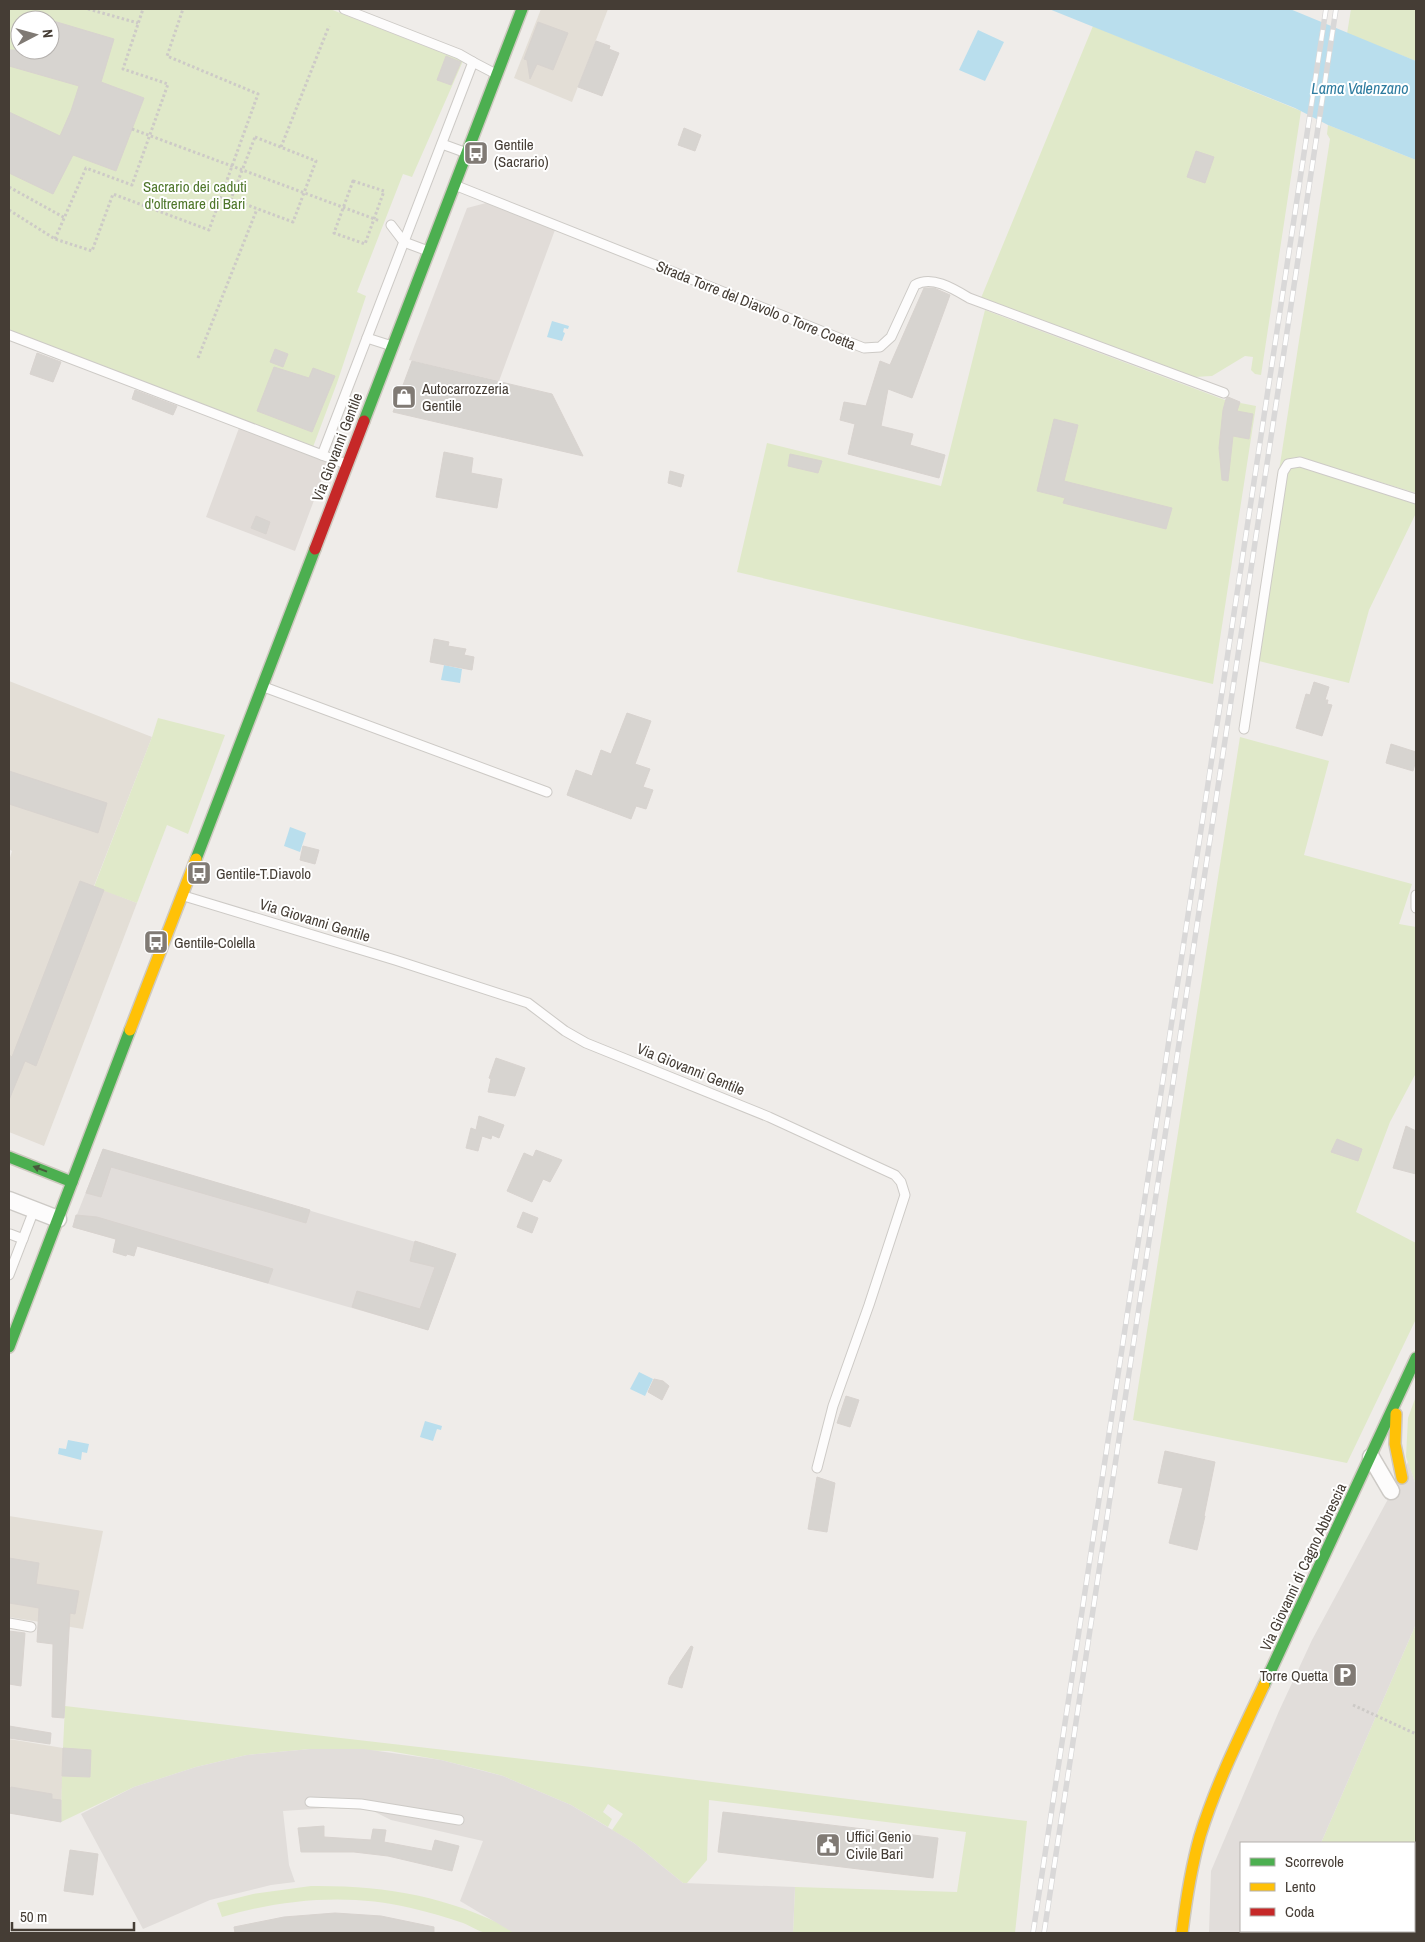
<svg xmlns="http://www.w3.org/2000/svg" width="1425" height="1942" viewBox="0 0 1425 1942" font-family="'Archivo Narrow',sans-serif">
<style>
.residential{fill:#e3ded6}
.industrial{fill:#e1dcd8}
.green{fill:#e0e9c9;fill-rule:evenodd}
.parking{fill:#e1ddda}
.water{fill:#b9deed}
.building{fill:#d7d4d0;stroke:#d8d3cf}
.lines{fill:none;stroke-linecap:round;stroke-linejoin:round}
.lane-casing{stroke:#cdcac6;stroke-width:11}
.street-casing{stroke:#cdcac6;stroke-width:19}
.fast-casing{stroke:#cec9c0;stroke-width:14}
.slow-casing{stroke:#cec9c0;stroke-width:14}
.jam-casing{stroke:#cec9c0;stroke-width:14}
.path{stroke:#cdcac7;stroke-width:3;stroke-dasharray:2.5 2.5;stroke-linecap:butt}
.lane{stroke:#fdfcfc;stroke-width:9}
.street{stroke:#fdfcfc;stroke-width:16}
.fast{stroke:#4caf50;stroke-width:11}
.slow{stroke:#ffc107;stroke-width:11}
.jam{stroke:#c62828;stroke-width:11}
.rail-casing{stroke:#d9d8d8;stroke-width:5.5}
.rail{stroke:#fff;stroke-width:4;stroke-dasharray:11;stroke-linecap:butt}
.oneway{fill:#475a3c}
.labels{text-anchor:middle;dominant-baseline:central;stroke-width:4;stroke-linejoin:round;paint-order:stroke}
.poi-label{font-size:15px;fill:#453d35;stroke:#fff;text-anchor:start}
.park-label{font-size:15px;fill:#4e762a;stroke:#fff}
.street-label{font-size:15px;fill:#453d35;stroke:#fff}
.water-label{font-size:16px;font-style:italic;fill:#2d7b9f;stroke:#fff}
</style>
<rect width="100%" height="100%" fill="#efece9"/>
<g class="residential">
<polygon points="541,9 608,9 572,102 514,78"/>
<polygon points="9,681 152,737 94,886 137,903 44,1146 9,1132 9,861 12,851 9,849"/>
<polygon points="9,1516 103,1531 83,1629 9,1617"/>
<polygon points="9,1739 63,1748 61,1822 9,1813"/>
</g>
<g class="industrial">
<polygon points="486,203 555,230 499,381 409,360 467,208"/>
<polygon points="239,428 328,463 295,551 206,517"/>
</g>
<g class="green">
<path d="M9,9H330L463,61L412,177L403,174L357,292L366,296L337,383L313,447L9,330ZM20,20H50V50H20Z"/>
<polygon points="1351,9 1416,9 1416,61 1347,34"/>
<polygon points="1093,26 1301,111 1261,375 1255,374 1251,370 1253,357 1245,356 1212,376 1194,377 981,298"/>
<path d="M1328,125L1416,160V493L1298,457C1287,458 1284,462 1279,471L1330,139L1327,134Z"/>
<polygon points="985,310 1225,400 1256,406 1213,684 737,572 767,443 941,486"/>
<polygon points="1297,466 1416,504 1416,513 1369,610 1349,683 1259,661 1286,473 1292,467"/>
<polygon points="158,718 225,735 188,834 167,825 137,903 94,887 152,737"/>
<polygon points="1240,737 1329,761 1304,855 1412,884 1399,924 1416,927 1416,1073 1390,1122 1356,1212 1416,1243 1416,1319 1347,1463 1133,1420"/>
<polygon points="1416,1396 1416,1485 1406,1457 1408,1418"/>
<polygon points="1416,1624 1416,1933 1300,1933 1300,1931 1414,1931 1414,1843 1321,1843"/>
<polygon points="65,1706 591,1767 1027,1821 1015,1933 793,1933 795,1887 957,1892 966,1832 709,1800 707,1860 687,1883 683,1883 634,1843 612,1830 623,1814 608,1804 603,1812 612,1819 608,1827 571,1805 503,1776 481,1770 441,1760 389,1751 310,1749 247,1755 196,1767 134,1787 61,1822 62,1776 90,1777 91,1751 63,1748"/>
<path d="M311,1886C385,1885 453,1897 518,1933C509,1933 497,1935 487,1933C479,1932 471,1926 463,1923C446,1917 428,1912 411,1908C349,1893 283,1899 222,1917L217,1903L253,1894Z"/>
</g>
<g class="parking">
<polygon points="103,1149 456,1254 428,1330 72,1227"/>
<polygon points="1408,1462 1416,1485 1416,1624 1321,1843 1241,1843 1241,1931 1300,1931 1300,1933 1209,1933 1211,1871 1279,1711 1312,1640"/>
<polygon points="310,1749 364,1749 441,1760 503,1776 571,1805 634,1843 683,1883 795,1887 793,1933 514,1933 460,1901 483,1841 391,1820 371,1810 328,1808 283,1811 289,1865 295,1882 271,1885 210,1900 143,1929 81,1814 134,1787 196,1767 247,1755"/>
</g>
<g class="water">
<polygon points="1049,9 1290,9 1416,61 1416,160 1328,125 1295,108"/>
<polygon points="978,30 1004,42 985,81 959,70"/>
<polygon points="552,321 569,326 568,329 564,328 563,332 565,333 562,341 547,337"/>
<polygon points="444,665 462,669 460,683 441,680"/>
<polygon points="290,827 306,833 300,852 284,846"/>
<polygon points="639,1372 653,1379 645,1396 630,1389"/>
<polygon points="425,1421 442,1426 441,1430 437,1429 433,1441 420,1437"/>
<polygon points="68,1440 89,1444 87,1453 82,1452 81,1460 58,1454 59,1448 66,1449"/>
</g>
<g class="building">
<polygon points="50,20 114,39 101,82 144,98 116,171 73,155 53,194 9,173 9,112 60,136 71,111 79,86 9,66 9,50 50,50"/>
<polygon points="538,22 568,33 553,70 537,64 530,79 527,60 524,59"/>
<polygon points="596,41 610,46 609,49 619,53 602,96 578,87"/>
<polygon points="446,56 461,62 451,85 437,80"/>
<polygon points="684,128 701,135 695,151 678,145"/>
<polygon points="1196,151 1214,157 1205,183 1187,177"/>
<polygon points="924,288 934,288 950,295 912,398 888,389 881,426 913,434 910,445 945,455 939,478 848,454 855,424 840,420 844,402 866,406 880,361 890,365"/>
<polygon points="275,349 288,354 283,367 270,362"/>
<polygon points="37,353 61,362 53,382 30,374"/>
<polygon points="412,361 552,394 583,456 393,412"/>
<polygon points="274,367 309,378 313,368 335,376 312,432 257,411"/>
<polygon points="135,390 177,406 173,415 132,399"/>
<polygon points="1228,397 1240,402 1237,411 1253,414 1249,439 1233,436 1228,481 1222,480 1219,448 1223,410 1226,399"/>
<polygon points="1054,419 1078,425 1064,481 1172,508 1166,529 1063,503 1065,498 1037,491"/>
<polygon points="444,452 473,458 471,473 502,479 497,508 436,497"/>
<polygon points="790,454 822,461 818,473 788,466"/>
<polygon points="670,471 684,475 681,487 668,483"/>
<polygon points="256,516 270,522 266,534 251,528"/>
<polygon points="434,639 449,642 448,646 466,649 464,655 474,657 472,670 430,662"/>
<polygon points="1314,682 1329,687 1325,700 1328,700 1327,704 1332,705 1322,736 1296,728 1306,694 1310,695"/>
<polygon points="627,713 651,721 635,764 650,769 643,787 653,790 646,809 636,806 631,819 567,795 576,770 592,776 601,750 611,754"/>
<polygon points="1391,744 1416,752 1416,760 1413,771 1386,763"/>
<polygon points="9,771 107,803 98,833 9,804"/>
<polygon points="303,846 319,850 315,864 300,860"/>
<polygon points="80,881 104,890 36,1066 25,1061 9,1100 9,1055 12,1057"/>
<polygon points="496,1058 525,1068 515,1096 488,1092 491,1079 489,1078"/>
<polygon points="479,1116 504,1125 499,1138 492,1135 491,1139 482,1136 478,1151 466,1148 471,1128 476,1130"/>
<polygon points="1406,1126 1416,1131 1416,1174 1393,1168"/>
<polygon points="1337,1139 1362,1149 1358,1161 1331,1152"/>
<polygon points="103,1149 310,1210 306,1223 111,1167 101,1197 86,1193"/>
<polygon points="536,1150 562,1160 550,1182 543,1179 532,1202 507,1191 524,1153 533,1157"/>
<polygon points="523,1212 538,1218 532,1233 517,1227"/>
<polygon points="76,1215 97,1217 273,1269 268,1283 137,1246 134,1256 127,1254 126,1256 113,1252 116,1239 73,1227"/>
<polygon points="415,1241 456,1254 428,1330 352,1307 357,1291 420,1309 435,1267 410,1261"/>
<polygon points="654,1379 663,1381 669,1386 662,1400 648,1392"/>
<polygon points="846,1396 859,1400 850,1427 837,1423"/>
<polygon points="1165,1451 1215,1462 1204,1516 1205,1516 1197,1550 1169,1543 1183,1488 1158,1483"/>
<polygon points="817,1477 835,1483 827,1532 808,1529"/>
<polygon points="9,1558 39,1563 36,1584 79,1591 75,1614 70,1613 64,1718 52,1717 53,1644 37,1642 39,1608 9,1603"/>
<polygon points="9,1631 25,1633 21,1686 9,1684"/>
<polygon points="691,1646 693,1647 682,1688 668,1684 670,1677"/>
<polygon points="9,1726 51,1733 50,1744 9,1738"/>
<polygon points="63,1748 91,1750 90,1777 62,1776"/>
<polygon points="11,1787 52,1794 52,1799 61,1800 61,1822 9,1813 9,1791"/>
<polygon points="723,1812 938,1838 933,1878 718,1852"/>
<polygon points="324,1826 324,1837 371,1840 373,1829 386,1830 384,1842 432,1851 435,1840 459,1846 452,1871 388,1856 354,1852 301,1852 298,1828"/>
<polygon points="70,1850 98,1854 93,1895 64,1891"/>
<polygon points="335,1913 381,1916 434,1927 434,1933 235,1933 234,1927 284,1917"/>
</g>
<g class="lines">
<defs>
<g id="lane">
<polyline points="344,9 459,54 473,62"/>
<polyline points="442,144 464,152"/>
<path d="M457,186L864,348L880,347L891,337L915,285C932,275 954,289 969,298L1224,393"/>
<polyline points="391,225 404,242 428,251"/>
<polyline points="9,335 322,455"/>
<polyline points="367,338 392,346"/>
<polyline points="346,464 322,455 473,62 494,73"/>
<polyline points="264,687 547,792"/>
<polyline points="1244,729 1283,472 1288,464 1300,462 1416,499"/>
<polyline points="1416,895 1416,908"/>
<polyline points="184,896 395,960 528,1003 565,1031 586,1043 769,1117 895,1175 901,1182 905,1195 869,1305 833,1406 817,1468"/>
<polyline points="10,1234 23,1239"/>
<polyline points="9,1275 34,1210"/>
<polyline points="9,1623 31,1627"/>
<polyline points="310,1802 361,1804 459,1820"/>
</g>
<g id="street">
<polyline points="9,1200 58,1219"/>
<polyline points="1371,1457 1391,1491"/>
</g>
<g id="fast">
<polyline points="364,421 522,9"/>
<polyline points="196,859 315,549"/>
<polyline points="9,1157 72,1182"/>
<polyline points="9,1347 130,1030"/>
<polyline points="1264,1685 1416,1358"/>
</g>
<g id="slow">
<polyline points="130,1030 196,859"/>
<polyline points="1396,1414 1395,1444 1402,1478"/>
<path d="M1182,1933C1186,1900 1191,1868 1200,1836C1216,1784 1241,1734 1264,1685"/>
</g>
<polyline id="jam" points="315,549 364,421"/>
</defs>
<use href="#lane" class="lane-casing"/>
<use href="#street" class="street-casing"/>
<use href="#fast" class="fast-casing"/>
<use href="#slow" class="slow-casing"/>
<use href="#jam" class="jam-casing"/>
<g class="path">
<polyline points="88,9 138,23"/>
<polyline points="132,129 380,221"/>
<polygon points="255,137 316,161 293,222 231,199"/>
<polyline points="281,147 329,26"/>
<polygon points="353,181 384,191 365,244 334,233"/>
<polyline points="9,187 65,218"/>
<polyline points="9,210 55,239 92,251 113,194 209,230 258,94 167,56 183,9"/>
<polyline points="55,239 86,168 132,185 168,84 123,69 143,9"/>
<polyline points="198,358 257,209"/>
<polyline points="1353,1705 1416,1734"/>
<polyline points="1414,1909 1416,1910"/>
<polyline points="1327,1933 1328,1931"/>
</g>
<use href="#lane" class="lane"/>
<use href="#street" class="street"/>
<use href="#fast" class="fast"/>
<use href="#slow" class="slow"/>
<use href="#jam" class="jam"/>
<defs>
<g id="rail">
<polyline points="1033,1933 1326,9"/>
<polyline points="1044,1933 1336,9"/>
</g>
</defs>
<use href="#rail" class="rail-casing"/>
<use href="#rail" class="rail"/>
</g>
<defs><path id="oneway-solid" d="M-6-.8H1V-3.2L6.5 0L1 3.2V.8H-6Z" transform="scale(1.25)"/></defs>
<use class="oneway" href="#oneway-solid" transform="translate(40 1169) rotate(-159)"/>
<defs>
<symbol id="bus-square" viewBox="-11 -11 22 22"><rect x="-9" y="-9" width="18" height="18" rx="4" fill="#807a74" stroke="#fff"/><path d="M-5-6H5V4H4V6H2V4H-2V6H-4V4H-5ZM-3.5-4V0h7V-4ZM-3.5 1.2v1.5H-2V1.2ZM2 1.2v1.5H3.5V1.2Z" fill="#fff"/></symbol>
<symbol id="shop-square" viewBox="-11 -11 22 22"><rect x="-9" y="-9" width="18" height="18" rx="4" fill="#807a74" stroke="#fff"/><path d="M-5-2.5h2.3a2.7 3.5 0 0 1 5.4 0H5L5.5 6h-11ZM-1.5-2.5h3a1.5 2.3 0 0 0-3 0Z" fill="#fff"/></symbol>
<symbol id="parking-square" viewBox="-11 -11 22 22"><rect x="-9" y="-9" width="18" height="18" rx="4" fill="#807a74" stroke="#fff"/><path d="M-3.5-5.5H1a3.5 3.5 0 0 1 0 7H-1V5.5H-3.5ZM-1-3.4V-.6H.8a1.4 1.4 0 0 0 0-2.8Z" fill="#fff"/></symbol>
<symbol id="civic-square" viewBox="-11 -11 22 22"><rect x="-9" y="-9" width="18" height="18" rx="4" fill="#807a74" stroke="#fff"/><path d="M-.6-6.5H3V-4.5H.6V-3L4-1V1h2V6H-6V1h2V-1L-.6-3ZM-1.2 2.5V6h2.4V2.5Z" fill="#fff"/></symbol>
</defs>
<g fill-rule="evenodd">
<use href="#bus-square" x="462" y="139" width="28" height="28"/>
<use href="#shop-square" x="390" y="383" width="28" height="28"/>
<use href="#bus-square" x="185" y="859" width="28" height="28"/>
<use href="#bus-square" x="142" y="928" width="28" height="28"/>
<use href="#parking-square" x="1331" y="1661" width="28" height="28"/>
<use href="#civic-square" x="814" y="1831" width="28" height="28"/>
</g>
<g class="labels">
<g class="poi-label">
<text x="494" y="144">Gentile<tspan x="494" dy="17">(Sacrario)</tspan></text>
<text x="422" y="388">Autocarrozzeria<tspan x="422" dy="17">Gentile</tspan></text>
<text x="216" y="873">Gentile-T.Diavolo</text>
<text x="174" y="942">Gentile-Colella</text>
<text x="1328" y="1675" text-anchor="end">Torre Quetta</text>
<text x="846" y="1836">Uffici Genio<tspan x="846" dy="17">Civile Bari</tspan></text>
</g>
<g class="park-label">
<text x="195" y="186">Sacrario dei caduti<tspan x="195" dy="17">d'oltremare di Bari</tspan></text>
</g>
<g class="street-label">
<text transform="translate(756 305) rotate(22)">Strada Torre del Diavolo o Torre Coetta</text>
<text transform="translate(337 447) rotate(-69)">Via Giovanni Gentile</text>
<text transform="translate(315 920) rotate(17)">Via Giovanni Gentile</text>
<text transform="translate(691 1069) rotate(22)">Via Giovanni Gentile</text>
<text transform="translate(1303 1567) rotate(-65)">Via Giovanni di Cagno Abbrescia</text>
</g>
<g class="water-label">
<text x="1360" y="88">Lama Valenzano</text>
</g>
</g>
<rect width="1425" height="1942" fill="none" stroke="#453d35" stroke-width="20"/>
<rect x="1240" y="1842" width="175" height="90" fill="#ffffff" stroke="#b5b1ae"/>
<rect x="1250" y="1858" width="25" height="8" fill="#4caf50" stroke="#b5b1ae"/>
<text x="1285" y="1867" font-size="15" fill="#453d35">Scorrevole</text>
<rect x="1250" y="1883" width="25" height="8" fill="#ffc107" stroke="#b5b1ae"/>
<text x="1285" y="1892" font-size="15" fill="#453d35">Lento</text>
<rect x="1250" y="1908" width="25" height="8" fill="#c62828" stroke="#b5b1ae"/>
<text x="1285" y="1917" font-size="15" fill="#453d35">Coda</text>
<g transform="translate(35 35) rotate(84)"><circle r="24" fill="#ffffff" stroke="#b5b1ae"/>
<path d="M0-4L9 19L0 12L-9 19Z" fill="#807a74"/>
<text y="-8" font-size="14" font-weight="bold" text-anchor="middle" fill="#453d35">N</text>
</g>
<path d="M12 1922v8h122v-8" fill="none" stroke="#453d35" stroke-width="2.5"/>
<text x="20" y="1922" font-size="15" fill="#453d35" stroke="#ffffff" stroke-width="4" paint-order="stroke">50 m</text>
</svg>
